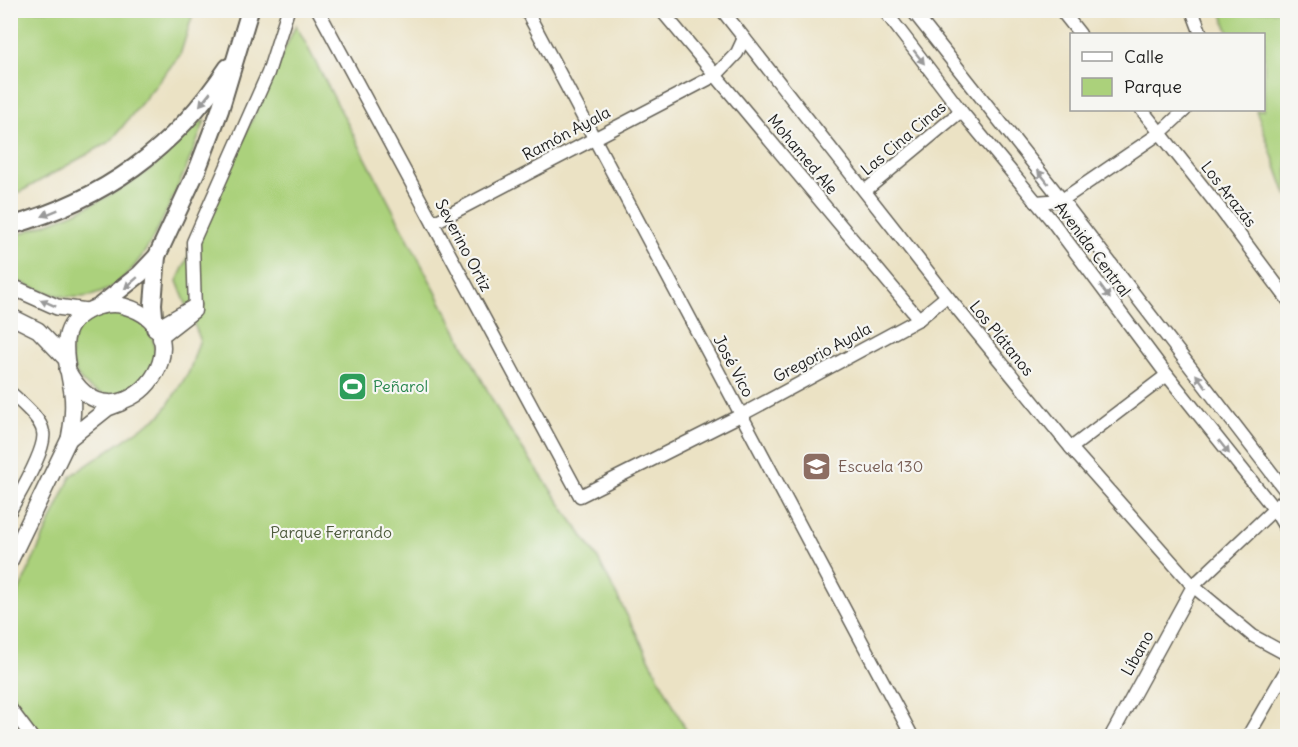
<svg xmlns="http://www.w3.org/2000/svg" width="1298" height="747" viewBox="0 0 1298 747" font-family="Delius,sans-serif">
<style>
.green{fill:#abd17b;stroke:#64764c;stroke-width:1.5}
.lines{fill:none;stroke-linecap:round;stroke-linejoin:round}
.minor-casing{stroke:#646157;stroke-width:15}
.major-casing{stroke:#646157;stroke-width:18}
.highway-casing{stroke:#646157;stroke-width:20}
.minor{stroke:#fff;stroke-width:12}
.major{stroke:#fff;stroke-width:15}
.highway{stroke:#fff;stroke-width:16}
.oneway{fill:#999}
.labels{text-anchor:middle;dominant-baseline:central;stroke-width:4.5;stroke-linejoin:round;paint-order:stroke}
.street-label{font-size:16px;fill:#1c1c1c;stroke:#f6f6f2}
.leisure-label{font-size:16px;fill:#27864d;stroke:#f6f6f2;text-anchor:start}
.education-label{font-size:16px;fill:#785e54;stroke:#f6f6f2;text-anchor:start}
.park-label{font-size:16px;fill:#4e5b3d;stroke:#f6f6f2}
</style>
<rect width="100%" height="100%" fill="#f6f6f2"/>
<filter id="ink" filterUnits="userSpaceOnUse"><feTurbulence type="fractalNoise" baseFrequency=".0167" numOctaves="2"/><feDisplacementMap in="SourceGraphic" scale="12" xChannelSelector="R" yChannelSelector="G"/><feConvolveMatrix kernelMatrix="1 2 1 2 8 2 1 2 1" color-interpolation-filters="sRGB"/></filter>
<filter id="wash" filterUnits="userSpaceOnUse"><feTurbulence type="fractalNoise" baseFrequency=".008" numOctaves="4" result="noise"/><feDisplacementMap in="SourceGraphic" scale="24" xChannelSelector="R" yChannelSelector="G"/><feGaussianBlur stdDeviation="1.35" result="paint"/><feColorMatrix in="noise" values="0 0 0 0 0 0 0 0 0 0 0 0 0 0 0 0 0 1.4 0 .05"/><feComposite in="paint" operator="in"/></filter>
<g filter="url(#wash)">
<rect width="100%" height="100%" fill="#ebe2c4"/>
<g class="green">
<polygon points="11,10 194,10 194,11 180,55 111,141 20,192 11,193"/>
<polygon points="1221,11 1287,11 1287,197 1256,110 1264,110 1264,34 1229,34"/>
<polygon points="296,25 503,420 597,557 689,736 41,736 11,696 11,609 71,476 162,414 189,372 200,339 177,281"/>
<path d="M205,120C195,149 183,176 170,204C134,283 99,325 11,277L10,237C62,219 111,200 154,166C171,153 186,129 205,120Z"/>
<circle cx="113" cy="353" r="42"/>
</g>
</g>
<g filter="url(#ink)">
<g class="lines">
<defs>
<g id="minor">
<polyline points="318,10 580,496 741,415 919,319 947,296"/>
<polyline points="526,10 912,736"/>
<polyline points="661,10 919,319"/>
<polyline points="722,10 947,296 1071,448 1193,586 1253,636 1288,655"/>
<polyline points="884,10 961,111 1052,221 1167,375 1274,509 1288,532"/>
<polyline points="912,10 1062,200 1288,494"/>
<polyline points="1061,10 1080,34"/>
<polyline points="1192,10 1201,34"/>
<polyline points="1142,110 1221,210 1288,300"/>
<polyline points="866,190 961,111"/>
<polyline points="1036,202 1062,200 1160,133 1185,110"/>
<polyline points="433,223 716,75 737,53 744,38"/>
<polyline points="155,328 195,305"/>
<polyline points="159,339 195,311 193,242 268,73 288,10"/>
<path d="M10,392C20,402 41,418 43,432C47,449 19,494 10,511"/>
<polyline points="1071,448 1167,375"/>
<polyline points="10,708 31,736"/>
<polyline points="1111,736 1193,586 1288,496"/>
<polyline points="1248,736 1288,667"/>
</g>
<g id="major">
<polyline points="10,286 57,307 87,311"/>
<polyline points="10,316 38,330 64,357"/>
<polyline points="69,439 108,408 121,403"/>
<path d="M10,561L69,439C72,424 74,409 72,393C68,362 52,326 92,309C102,305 113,303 124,306C219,333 114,463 67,369"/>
</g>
<g id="highway">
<path d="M10,226C105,199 174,149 228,67"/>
<polyline points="101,305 140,274 157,256 198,168 220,110 250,10"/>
<polyline points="155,328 153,304 157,256"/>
</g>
</defs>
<use href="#minor" class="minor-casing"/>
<use href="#major" class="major-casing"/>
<use href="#highway" class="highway-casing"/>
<use href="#minor" class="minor"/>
<use href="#major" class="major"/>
<use href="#highway" class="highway"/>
</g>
<defs><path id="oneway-solid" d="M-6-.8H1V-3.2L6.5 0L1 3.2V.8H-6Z" transform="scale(1.5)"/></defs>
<g class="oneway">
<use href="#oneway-solid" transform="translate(919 57) rotate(52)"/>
<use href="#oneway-solid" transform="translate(205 99) rotate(129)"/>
<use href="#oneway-solid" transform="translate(1043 177) rotate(-128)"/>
<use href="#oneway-solid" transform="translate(50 213) rotate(158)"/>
<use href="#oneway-solid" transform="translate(131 283) rotate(139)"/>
<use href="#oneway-solid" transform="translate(1105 292) rotate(53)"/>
<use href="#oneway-solid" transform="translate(48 303) rotate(-156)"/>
<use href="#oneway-solid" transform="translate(1201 381) rotate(-127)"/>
<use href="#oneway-solid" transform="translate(1224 447) rotate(52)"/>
</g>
</g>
<defs>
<symbol id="stadium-square" viewBox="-11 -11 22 22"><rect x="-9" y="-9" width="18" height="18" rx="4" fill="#2e9e5b" stroke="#f6f6f2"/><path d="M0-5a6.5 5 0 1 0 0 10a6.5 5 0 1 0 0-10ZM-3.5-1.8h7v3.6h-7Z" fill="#fff"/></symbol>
<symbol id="school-square" viewBox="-11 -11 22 22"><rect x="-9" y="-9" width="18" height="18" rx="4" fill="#8d6e63" stroke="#f6f6f2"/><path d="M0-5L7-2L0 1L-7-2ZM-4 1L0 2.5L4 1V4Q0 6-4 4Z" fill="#fff"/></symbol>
</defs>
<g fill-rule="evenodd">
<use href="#stadium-square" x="336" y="370" width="33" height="33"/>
<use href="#school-square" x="800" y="450" width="33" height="33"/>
</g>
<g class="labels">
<g class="street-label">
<text transform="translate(566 133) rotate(-28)">Ramón Ayala</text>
<text transform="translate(903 138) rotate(-40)">Las Cina Cinas</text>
<text transform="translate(803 154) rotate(50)">Mohamed Ale</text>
<text transform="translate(1229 194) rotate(52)">Los Arazás</text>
<text transform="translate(464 245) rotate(62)">Severino Ortiz</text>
<text transform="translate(1093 249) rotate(53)">Avenida Central</text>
<text transform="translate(1002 338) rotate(51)">Los Plátanos</text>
<text transform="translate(822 352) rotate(-28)">Gregorio Ayala</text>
<text transform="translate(734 366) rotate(62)">José Vico</text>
<text transform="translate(1137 653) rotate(-61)">Líbano</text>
</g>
<g class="leisure-label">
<text x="373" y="386">Peñarol</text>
</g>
<g class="education-label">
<text x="838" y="466">Escuela 130</text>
</g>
<g class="park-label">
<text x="331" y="532">Parque Ferrando</text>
</g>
</g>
<rect width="1298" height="747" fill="none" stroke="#f6f6f2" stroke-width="36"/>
<rect x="1070" y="33" width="195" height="78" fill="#f6f6f2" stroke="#9f9f9c" stroke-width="1.5"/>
<rect x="1082" y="52" width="30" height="9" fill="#ffffff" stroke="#9f9f9c" stroke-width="1.5"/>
<text x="1124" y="63" font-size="18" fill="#1c1c1c">Calle</text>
<rect x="1082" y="78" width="30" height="18" fill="#abd17b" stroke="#9f9f9c" stroke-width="1.5"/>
<text x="1124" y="93" font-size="18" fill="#1c1c1c">Parque</text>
</svg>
